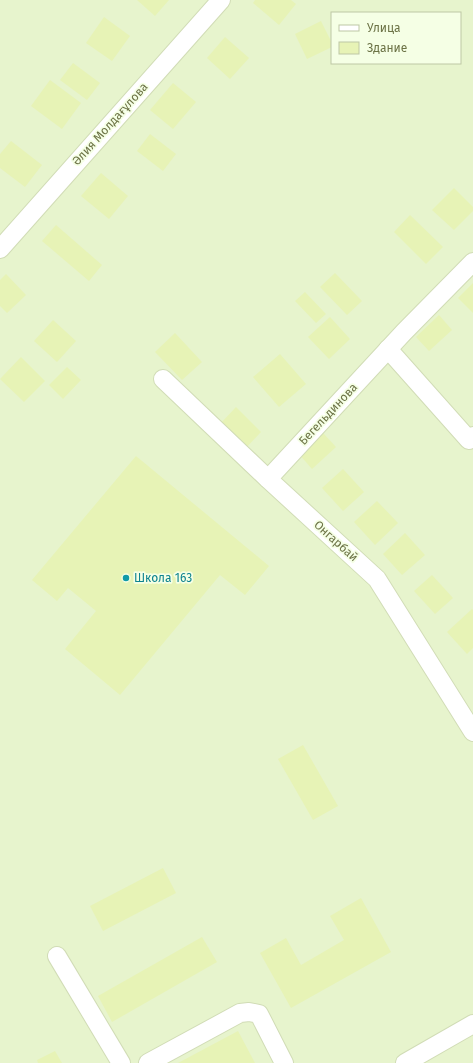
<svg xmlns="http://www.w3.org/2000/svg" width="473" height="1063" viewBox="0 0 473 1063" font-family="'Fira Sans',sans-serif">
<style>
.residential{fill:#e7f4cd;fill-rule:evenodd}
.building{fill:#e7f3b6}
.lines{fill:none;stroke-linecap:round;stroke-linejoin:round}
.minor-casing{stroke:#d1dcb6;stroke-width:20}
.minor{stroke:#fff;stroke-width:18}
.culture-dot{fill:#0f9aa8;stroke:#f5ffe5;stroke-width:1.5}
.labels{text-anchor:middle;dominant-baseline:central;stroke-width:3.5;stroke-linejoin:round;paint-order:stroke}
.street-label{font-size:12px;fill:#6c7346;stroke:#f5ffe5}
.culture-label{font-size:12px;fill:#0d838f;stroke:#f5ffe5;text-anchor:start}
</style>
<rect width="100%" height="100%" fill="#f0fddf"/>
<path class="residential" d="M0,0H473V1063H0ZM332,13H460V63H332Z"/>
<g class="building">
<polygon points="137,0 169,0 155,16"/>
<polygon points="255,0 291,0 296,4 279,25 253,3"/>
<polygon points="104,17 130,36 112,61 86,43"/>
<polygon points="321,21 332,43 332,47 307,59 295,34"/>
<polygon points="225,37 249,58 230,79 207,58"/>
<polygon points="73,63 100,83 87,100 60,80"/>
<polygon points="50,80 81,103 62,129 31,106"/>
<polygon points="173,83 196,102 173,129 150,110"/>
<polygon points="150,134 176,154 163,171 137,151"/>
<polygon points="11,141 42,165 25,187 0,168 0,154"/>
<polygon points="101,173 128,196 109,219 81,196"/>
<polygon points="454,188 473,207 473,211 454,230 432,210"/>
<polygon points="410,215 443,247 426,264 394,232"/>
<polygon points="56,225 102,265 89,281 42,241"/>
<polygon points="335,273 362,301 347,315 320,287"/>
<polygon points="6,274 26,295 7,313 0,306 0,280"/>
<polygon points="473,283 473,313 458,298"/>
<polygon points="305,292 326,314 316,323 295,301"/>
<polygon points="439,315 452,330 429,351 416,337"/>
<polygon points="330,317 350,339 329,359 308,337"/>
<polygon points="53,320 76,341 57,362 34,341"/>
<polygon points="175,333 202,362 182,380 155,352"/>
<polygon points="280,354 306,384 279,407 253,377"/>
<polygon points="21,357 45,381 24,402 0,379"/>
<polygon points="67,367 81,380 63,399 49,385"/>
<polygon points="236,407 261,432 245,449 220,424"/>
<polygon points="323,433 336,447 312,469 299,454"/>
<polygon points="136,456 269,566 245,595 220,575 120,695 65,649 96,611 68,588 57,601 32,580"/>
<polygon points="343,469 364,492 343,511 322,488"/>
<polygon points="377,501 398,523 375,545 354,522"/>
<polygon points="405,533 425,555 402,575 383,554"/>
<polygon points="432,575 453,598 435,614 414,591"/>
<polygon points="472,609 473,610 473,648 467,654 447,632"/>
<polygon points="303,745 338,806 313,820 278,759"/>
<polygon points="163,868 176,893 103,931 90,906"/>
<polygon points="361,898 391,952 291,1008 260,953 286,938 301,965 344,940 330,916"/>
<polygon points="202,937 217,962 112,1022 98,996"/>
<polygon points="238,1031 255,1063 178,1063"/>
<polygon points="55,1051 62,1063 38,1063 37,1060"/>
</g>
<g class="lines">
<defs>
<g id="minor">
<polyline points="0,249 221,0"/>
<polyline points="388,349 469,440 473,436"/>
<polyline points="163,379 268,479 377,579 473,732"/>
<polyline points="268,479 404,332 473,262"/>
<polyline points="57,956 121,1063"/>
<polyline points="148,1063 240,1013 249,1012 259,1014 284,1063"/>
<polyline points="405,1063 473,1024"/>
</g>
</defs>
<use href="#minor" class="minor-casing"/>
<use href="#minor" class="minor"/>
</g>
<circle class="culture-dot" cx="126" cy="578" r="4"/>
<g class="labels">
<g class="street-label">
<text transform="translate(110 124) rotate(-48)">Әлия Молдағұлова</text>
<text transform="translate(328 414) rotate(-47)">Бегельдинова</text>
<text transform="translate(336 541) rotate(42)">Онгарбай</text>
</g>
<g class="culture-label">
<text x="134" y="578">Школа 163</text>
</g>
</g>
<rect x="331" y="12" width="130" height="52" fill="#f5ffe5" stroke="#bec7a5"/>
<rect x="339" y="25" width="20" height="6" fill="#ffffff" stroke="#bec7a5"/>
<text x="367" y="32" font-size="12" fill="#6c7346">Улица</text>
<rect x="339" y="42" width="20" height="12" fill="#e7f3b6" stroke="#bec7a5"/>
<text x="367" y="52" font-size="12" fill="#6c7346">Здание</text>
</svg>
